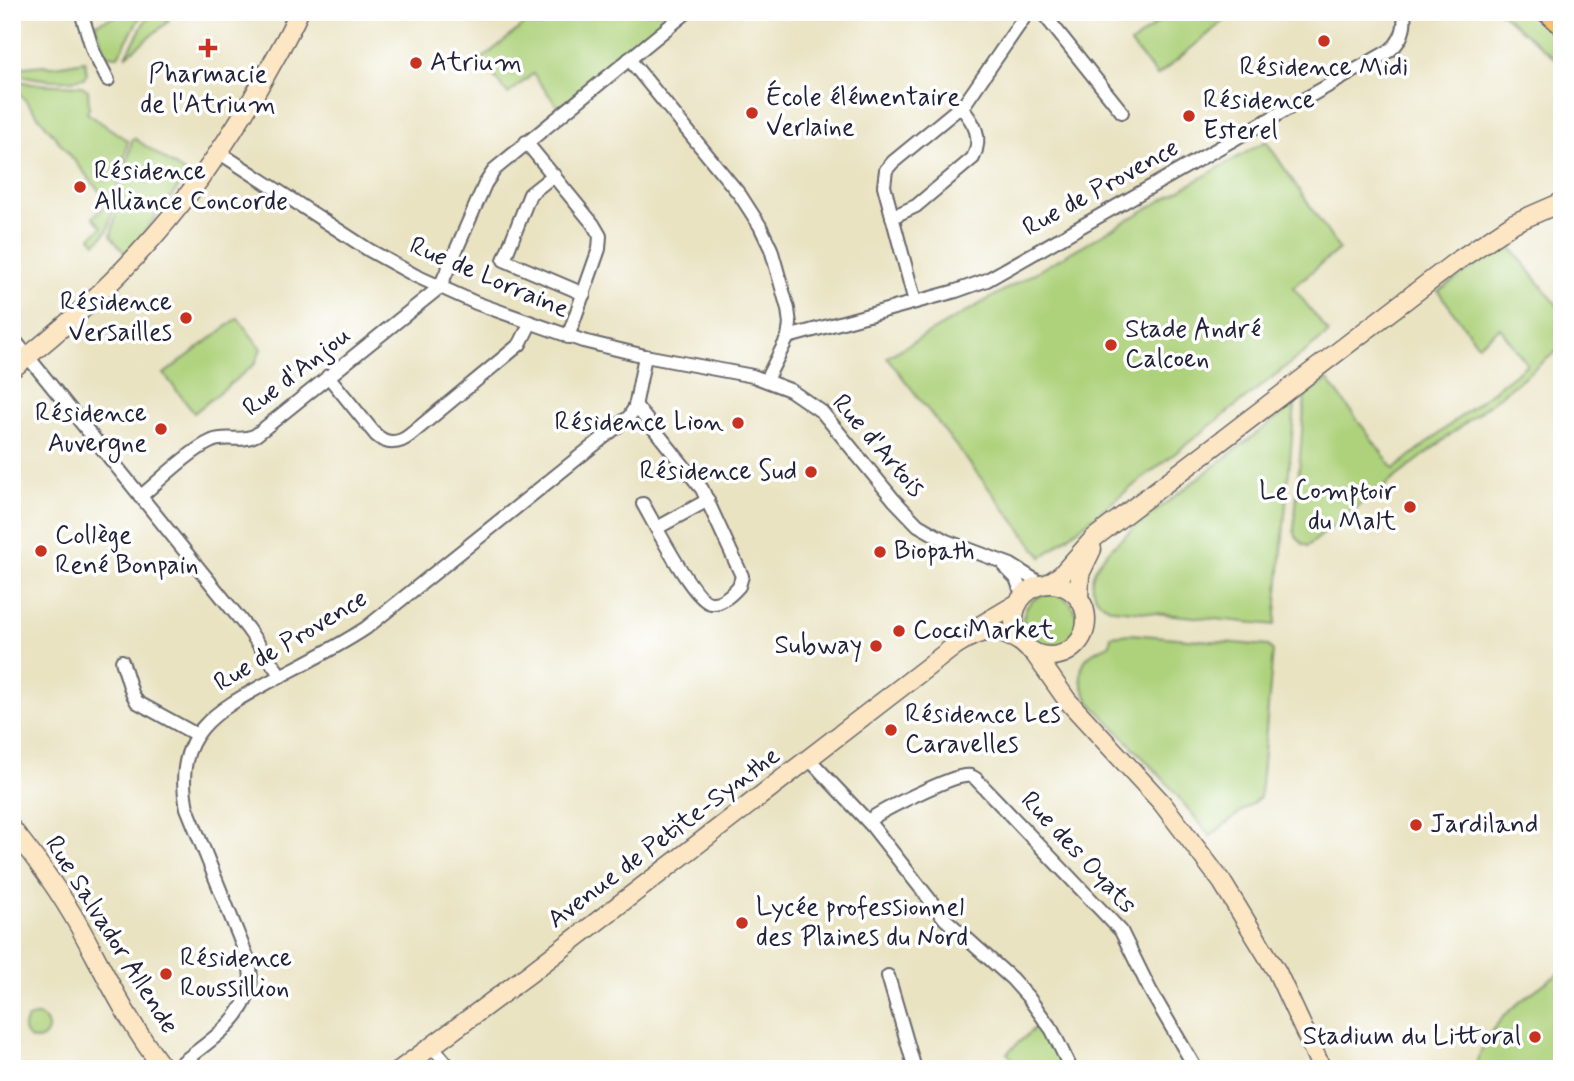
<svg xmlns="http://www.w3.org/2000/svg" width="1574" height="1081" viewBox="0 0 1574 1081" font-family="Mynerve,sans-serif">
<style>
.green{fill:#aed27b;stroke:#687a5b;stroke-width:2}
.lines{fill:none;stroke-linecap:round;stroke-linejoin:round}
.street-casing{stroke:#68666a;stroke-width:16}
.secondary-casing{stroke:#68666a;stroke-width:21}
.primary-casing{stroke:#68666a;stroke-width:23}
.street{stroke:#fff;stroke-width:12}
.secondary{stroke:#fce6c4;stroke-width:18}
.primary{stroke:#f7c06c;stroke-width:19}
.poi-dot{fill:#c8321e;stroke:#fff;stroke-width:2.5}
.labels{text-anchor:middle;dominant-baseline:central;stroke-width:7;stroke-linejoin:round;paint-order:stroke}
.poi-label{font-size:26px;fill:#22223b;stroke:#fff;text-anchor:start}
.street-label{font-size:26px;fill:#22223b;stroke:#fff}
</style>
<rect width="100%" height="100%" fill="#fff"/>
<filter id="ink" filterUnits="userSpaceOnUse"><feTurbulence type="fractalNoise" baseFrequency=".0143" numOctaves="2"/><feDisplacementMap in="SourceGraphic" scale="14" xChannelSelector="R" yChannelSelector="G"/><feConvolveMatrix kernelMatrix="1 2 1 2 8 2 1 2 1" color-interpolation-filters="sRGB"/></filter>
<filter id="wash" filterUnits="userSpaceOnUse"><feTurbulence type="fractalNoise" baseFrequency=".00686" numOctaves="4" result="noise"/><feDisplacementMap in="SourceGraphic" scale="28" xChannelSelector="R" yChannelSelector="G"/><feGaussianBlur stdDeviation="1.57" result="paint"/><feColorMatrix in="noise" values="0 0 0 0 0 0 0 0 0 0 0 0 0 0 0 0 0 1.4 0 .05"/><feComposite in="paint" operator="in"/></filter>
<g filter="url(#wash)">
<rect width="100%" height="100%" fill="#e9e3c2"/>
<g class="green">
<polygon points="125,12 143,12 118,56 106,55 95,24"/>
<polygon points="150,12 163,12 169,21 126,56"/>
<polygon points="539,12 676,12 559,108 533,74 508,94 481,60"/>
<polygon points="1171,12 1235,12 1157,76 1131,44"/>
<polygon points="1500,12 1534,12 1562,35 1562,64"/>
<path d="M85,61L87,74L84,78C60,83 36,79 12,73V68H16L44,65L49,67Z"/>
<polygon points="12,79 32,84 82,86 88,90 89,108 87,113 128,141 108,230 96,243 91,237 102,227 93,217 109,203 12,84"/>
<polygon points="134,138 188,175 126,255 111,236 132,140"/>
<polygon points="1266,141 1339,249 1293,287 1329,333 1042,557 887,357"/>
<path d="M1508,244L1562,311V356L1557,351L1308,546C1300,544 1296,538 1294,530L1305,396L1328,380L1394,469L1527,364L1500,328L1478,345L1438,291Z"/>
<polygon points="238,318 261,349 255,364 194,413 164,374"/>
<path d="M1295,404L1275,625L1113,609C1102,605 1097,600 1093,590C1085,566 1119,541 1135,527Z"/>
<circle cx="1050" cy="621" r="27"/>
<path d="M1131,634L1268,646L1273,651L1260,797L1210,836L1167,783L1090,702C1081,688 1075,668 1090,655C1096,650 1104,648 1110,644L1111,636Z"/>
<path d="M1562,971V1069H1476C1484,1021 1526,997 1562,971Z"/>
<circle cx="36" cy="1028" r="12"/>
<polygon points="1039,1024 1055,1046 1064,1069 1022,1069 1007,1053"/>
</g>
</g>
<g filter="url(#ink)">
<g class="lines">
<defs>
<g id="street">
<polyline points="81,12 93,51 108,80"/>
<polyline points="1042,12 1122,112"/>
<polyline points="629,59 740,195 760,226 771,249 788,309 790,324 788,337 766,380"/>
<polyline points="526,142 593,224 600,236 599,249 568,337"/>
<polyline points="220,153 369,250 416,276 476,303 583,341 645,356 753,376 790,390 822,412 894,500 918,525 946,541 1011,565 1043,585"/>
<polyline points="554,175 530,194 504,260 584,294"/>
<path d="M892,217L916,206L973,158C983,137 975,124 961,107"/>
<polyline points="915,302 884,186 886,170 893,162 966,102 1028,12"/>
<polyline points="12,337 247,628 281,676"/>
<path d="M788,337L956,291L987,280L1389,51C1402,41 1406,28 1404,12"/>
<path d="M328,376L376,435C387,445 399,444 410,435L520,344L530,324"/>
<path d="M635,405L702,489L742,576L739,586C733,593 722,604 711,603C694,602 653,521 643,504"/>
<path d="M140,497C159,481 191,450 212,441C227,435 241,443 256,435L440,287L485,184L495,169L687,12"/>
<polyline points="657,528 708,500"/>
<polyline points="1005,567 1016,578 1023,597"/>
<polyline points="122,661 132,693 137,702 197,735"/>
<polyline points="809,759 872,826 945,919 1012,979 1028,997 1052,1030 1071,1069"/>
<path d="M868,821C882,810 949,777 965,776C971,775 971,776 976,779L1121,931L1150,990L1196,1069"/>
<polyline points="888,976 915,1069"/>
<polyline points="432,1046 451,1069"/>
<path d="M174,1069C208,1041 264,1011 248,959L187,808C172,734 215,711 271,681C303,664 336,648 366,628L629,417L635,407L645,356"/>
</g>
<g id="secondary">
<path d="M12,369C119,285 198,198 264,78C276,56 289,35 299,12"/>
<circle cx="1050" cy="620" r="36"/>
<polyline points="1047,584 1061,575 1094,538 1454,263 1514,223 1562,202"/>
<polyline points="1079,599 1080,574 1092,549"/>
<polyline points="971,631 1018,603"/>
<polyline points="1034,653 1067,700 1162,803 1222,882 1277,972 1322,1069"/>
<path d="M12,829C37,860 60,892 79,926C106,975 129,1025 164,1069"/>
<path d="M401,1069L529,974L956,645C982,629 995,626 1022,643"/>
</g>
<polyline id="primary" points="1547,12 1562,25"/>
</defs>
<use href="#street" class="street-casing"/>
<use href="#secondary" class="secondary-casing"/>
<use href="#primary" class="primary-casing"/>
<use href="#street" class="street"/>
<use href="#secondary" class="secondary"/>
<use href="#primary" class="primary"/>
</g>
</g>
<g class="poi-dot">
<circle cx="1324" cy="41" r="7"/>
<path d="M204.5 37.5h7v7h7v7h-7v7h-7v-7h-7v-7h7z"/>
<circle cx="416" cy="63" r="7"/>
<circle cx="752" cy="113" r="7"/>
<circle cx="1189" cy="116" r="7"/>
<circle cx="80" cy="187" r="7"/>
<circle cx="186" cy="318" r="7"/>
<circle cx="1111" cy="345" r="7"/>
<circle cx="738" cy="423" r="7"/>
<circle cx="161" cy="429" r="7"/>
<circle cx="811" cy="472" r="7"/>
<circle cx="1410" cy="507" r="7"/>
<circle cx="41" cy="551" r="7"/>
<circle cx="880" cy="552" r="7"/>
<circle cx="899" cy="631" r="7"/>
<circle cx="876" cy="646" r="7"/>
<circle cx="891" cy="730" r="7"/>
<circle cx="1416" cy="825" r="7"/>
<circle cx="742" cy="923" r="7"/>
<circle cx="166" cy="974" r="7"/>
<circle cx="1535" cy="1037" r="7"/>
</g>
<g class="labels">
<g class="poi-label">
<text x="430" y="63">Atrium</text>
<text x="1324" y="68" text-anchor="middle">Résidence Midi</text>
<text x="208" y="75" text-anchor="middle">Pharmacie<tspan x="208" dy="30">de l'Atrium</tspan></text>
<text x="766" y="98">École élémentaire<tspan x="766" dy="30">Verlaine</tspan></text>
<text x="1203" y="101">Résidence<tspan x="1203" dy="30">Esterel</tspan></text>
<text x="94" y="172">Résidence<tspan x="94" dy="30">Alliance Concorde</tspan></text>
<text x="172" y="303" text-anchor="end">Résidence<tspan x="172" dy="30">Versailles</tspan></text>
<text x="1125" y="330">Stade André<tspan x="1125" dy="30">Calcoen</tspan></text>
<text x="147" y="414" text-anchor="end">Résidence<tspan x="147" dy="30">Auvergne</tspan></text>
<text x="724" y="423" text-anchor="end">Résidence Lion</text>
<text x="797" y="472" text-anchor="end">Résidence Sud</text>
<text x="1396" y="492" text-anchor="end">Le Comptoir<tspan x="1396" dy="30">du Malt</tspan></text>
<text x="55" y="536">Collège<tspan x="55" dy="30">René Bonpain</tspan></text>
<text x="894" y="552">Biopath</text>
<text x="913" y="631">CocciMarket</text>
<text x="862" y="646" text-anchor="end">Subway</text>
<text x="905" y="715">Résidence Les<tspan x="905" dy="30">Caravelles</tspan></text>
<text x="1430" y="825">Jardiland</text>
<text x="756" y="908">Lycée professionnel<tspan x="756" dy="30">des Plaines du Nord</tspan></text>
<text x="180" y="959">Résidence<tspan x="180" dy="30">Roussillion</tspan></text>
<text x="1521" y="1037" text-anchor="end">Stadium du Littoral</text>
</g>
<g class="street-label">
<text transform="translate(1101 188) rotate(-29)">Rue de Provence</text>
<text transform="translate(489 278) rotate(23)">Rue de Lorraine</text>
<text transform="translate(297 372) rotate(-38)">Rue d'Anjou</text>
<text transform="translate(878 446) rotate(49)">Rue d'Artois</text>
<text transform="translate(291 641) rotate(-31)">Rue de Provence</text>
<text transform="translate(664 838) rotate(-37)">Avenue de Petite-Synthe</text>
<text transform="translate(1078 853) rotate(47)">Rue des Oyats</text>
<text transform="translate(111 935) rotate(58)">Rue Salvador Allende</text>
</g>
</g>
<rect width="1574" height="1081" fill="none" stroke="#fff" stroke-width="42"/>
</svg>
